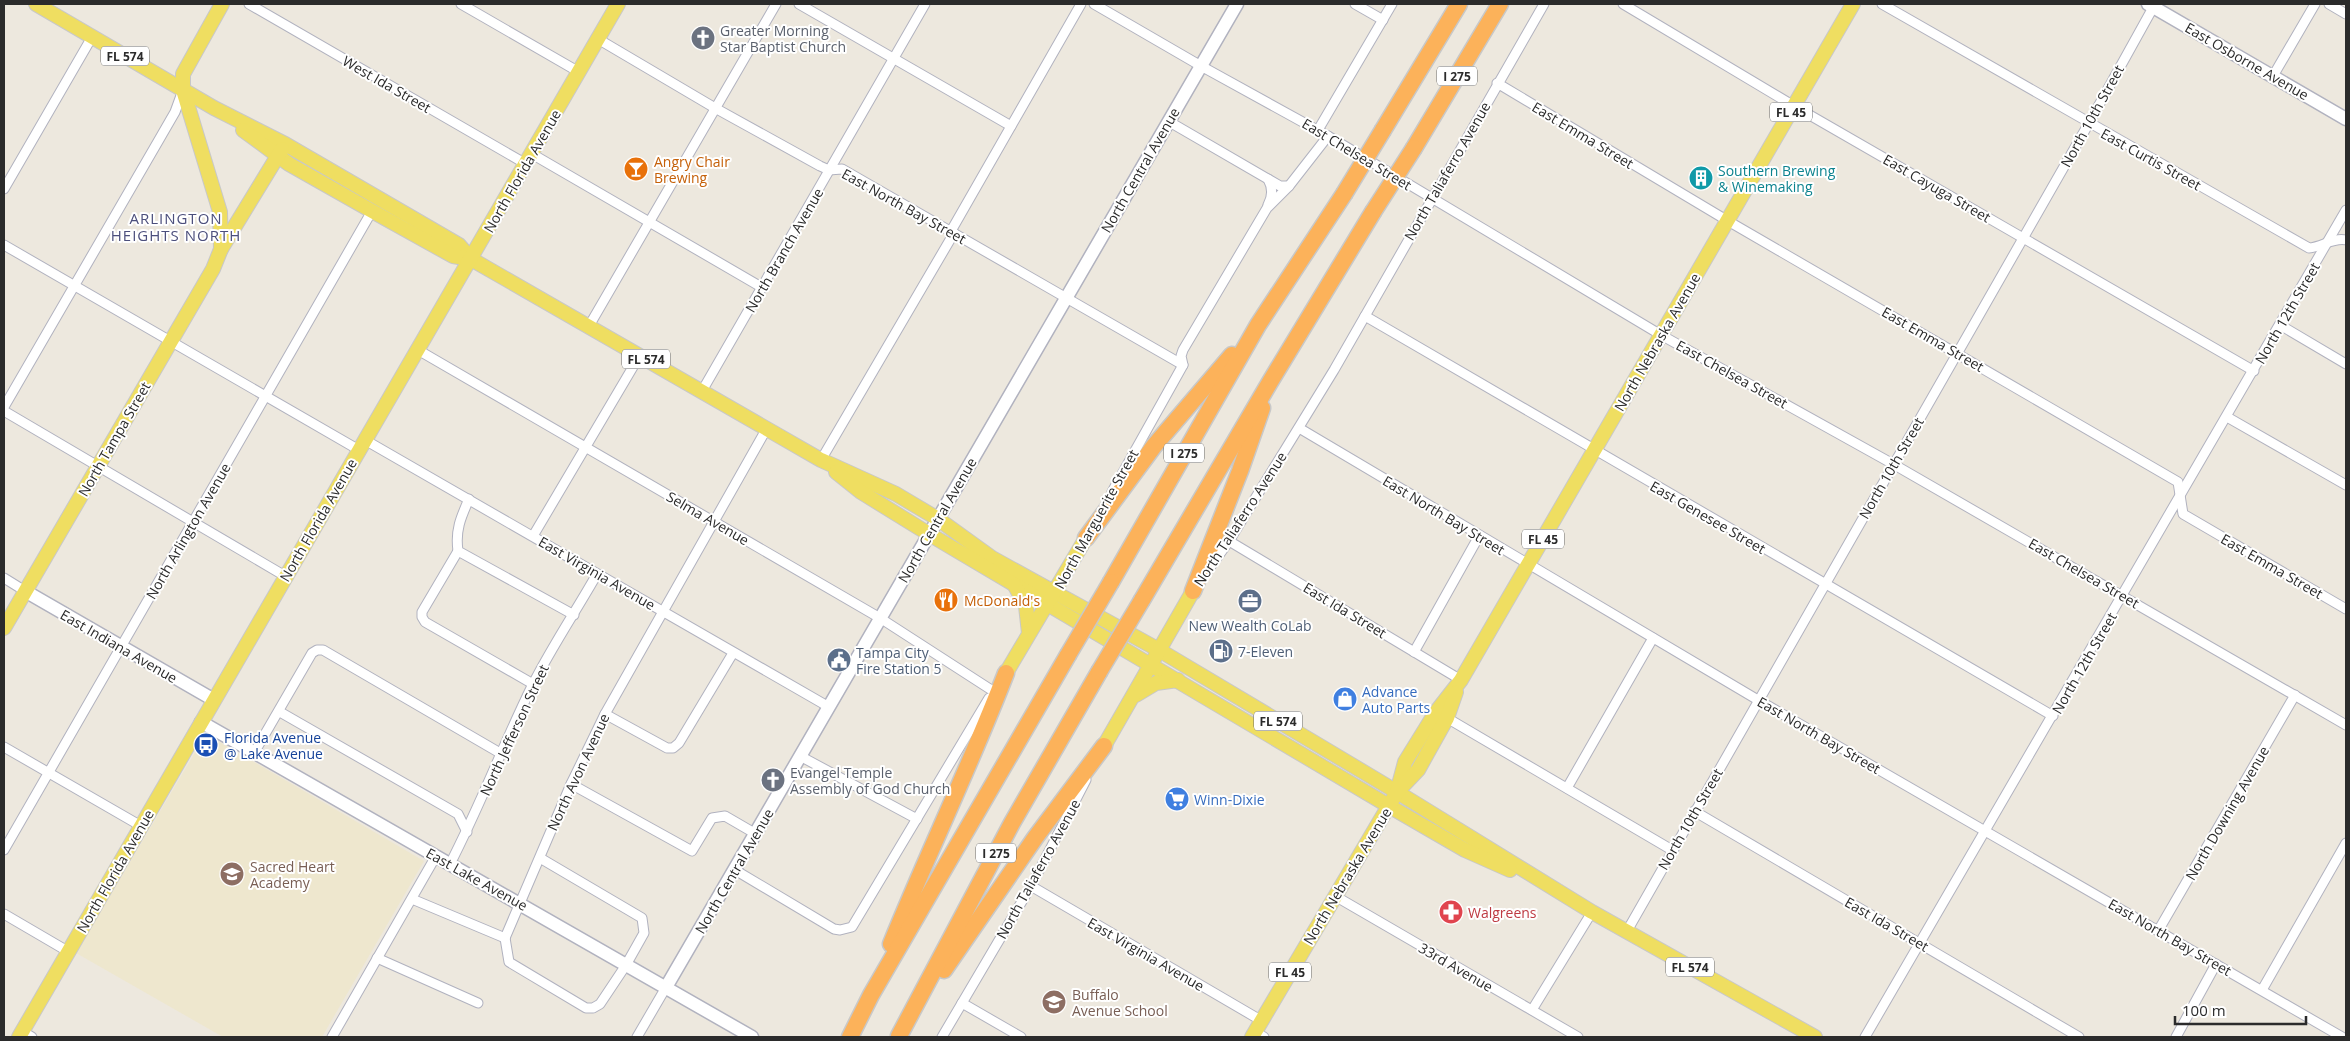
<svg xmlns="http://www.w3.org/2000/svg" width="2350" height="1041" viewBox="0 0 2350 1041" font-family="'Open Sans',sans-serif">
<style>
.education{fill:#eee7ce}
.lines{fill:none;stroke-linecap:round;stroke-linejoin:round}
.street-casing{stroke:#b1b2bf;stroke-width:11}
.secondary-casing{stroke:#b1b2bf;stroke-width:15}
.primary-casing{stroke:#c8c8c8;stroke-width:16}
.highway-casing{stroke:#c8c8c8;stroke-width:19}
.street{stroke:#fff;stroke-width:9}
.secondary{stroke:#fff;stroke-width:12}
.primary{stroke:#efde61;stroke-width:14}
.highway{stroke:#fcb25a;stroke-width:16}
.highway-bridge-casing{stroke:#c8c8c8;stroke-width:19;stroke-linecap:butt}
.highway-bridge{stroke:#fcb25a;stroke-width:16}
.labels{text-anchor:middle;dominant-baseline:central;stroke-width:4;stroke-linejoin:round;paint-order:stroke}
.shield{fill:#fff;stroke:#6b6b6b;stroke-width:1}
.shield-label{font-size:12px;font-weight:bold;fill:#2b2b2b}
.worship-label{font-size:14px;fill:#5b616d;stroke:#fff;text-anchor:start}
.street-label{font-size:14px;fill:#2b2b2b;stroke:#fff}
.food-label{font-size:14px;fill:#c56008;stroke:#fff;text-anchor:start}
.culture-label{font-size:14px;fill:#0d838f;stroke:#fff;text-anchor:start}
.service-label{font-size:14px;fill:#4e5e75;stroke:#fff;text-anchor:start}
.shop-label{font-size:14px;fill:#366cbe;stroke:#fff;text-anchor:start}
.transit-label{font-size:14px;fill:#164399;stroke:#fff;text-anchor:start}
.education-label{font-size:14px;fill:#785e54;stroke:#fff;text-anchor:start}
.health-label{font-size:14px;fill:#be3a42;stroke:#fff;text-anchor:start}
.neighbourhood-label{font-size:15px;letter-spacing:1px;fill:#4c4f7c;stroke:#fff}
</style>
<rect width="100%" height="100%" fill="#ede8de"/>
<polygon class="education" points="206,734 424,861 322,1037 223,1037 76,953"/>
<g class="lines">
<defs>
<g id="street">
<polyline points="249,4 526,164"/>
<polyline points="461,4 579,72"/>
<polyline points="799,4 1011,126"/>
<polyline points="1094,4 1201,66 1328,136 1661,335 1893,464 2346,725"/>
<polyline points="1355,4 1383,20"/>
<polyline points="1623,4 1794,106 2254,371"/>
<path d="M1882,4L2309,248C2322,247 2334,237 2346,240"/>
<polyline points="2329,4 2346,14"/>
<polyline points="598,39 715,108 820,166 829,170 842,169 1183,365"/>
<polyline points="2273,76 2315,4"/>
<polyline points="1497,83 1728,221 2178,482 2183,514 2346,609"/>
<polyline points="1168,121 1280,186 1289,186"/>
<polyline points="1318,130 1392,4"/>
<polyline points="532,154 763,288"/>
<path d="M1268,179C1273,188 1273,196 1268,205"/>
<polyline points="4,189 92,37"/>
<polyline points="951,231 1081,4"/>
<polyline points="4,245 359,450"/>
<polyline points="1365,316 2053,716"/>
<polyline points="2280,325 2346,364"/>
<polyline points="589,326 776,4"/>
<polyline points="418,350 880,618 993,691"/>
<polyline points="702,391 925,4"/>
<polyline points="4,407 160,138 175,112 183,90"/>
<polyline points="4,411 285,576"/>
<polyline points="2227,417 2346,485"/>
<polyline points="1299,428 1758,700 2342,1037"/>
<polyline points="365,440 829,707"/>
<polyline points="821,460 954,233"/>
<polyline points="1112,492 1183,365 1181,356 1183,350 1267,208 1289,186 1328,136"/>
<path d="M469,499C461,517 455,530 458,551L574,615"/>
<polyline points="533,536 640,355"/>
<polyline points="1229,541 1461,680"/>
<polyline points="458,551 422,612 422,617 425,622 533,684"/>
<polyline points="1206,573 1229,541 1334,370 1544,4"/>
<polyline points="4,578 25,591"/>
<polyline points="1414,652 1479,536"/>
<polyline points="280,712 458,814 467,832"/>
<polyline points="605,714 667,748 673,748 679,743 733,653"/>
<polyline points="1447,718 1672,850"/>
<polyline points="4,747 141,826"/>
<polyline points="254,753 312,653 317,650 323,650 500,753"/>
<polyline points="800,756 917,819"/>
<polyline points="571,784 692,851 712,818 725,816 756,834"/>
<polyline points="1567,788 1653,638"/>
<polyline points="1694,811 2079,1037"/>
<polyline points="4,850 372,211"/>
<path d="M450,864C480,806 503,745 532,686C551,648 576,611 597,574"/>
<polyline points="735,870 834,929 840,930 852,927 989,698"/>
<polyline points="1031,886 1262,1021"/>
<polyline points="1335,896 1578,1037"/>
<polyline points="412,899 505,938"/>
<polyline points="4,914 69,952"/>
<polyline points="1627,931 2089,123 2155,4"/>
<polyline points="2158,931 2295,695"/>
<polyline points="505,938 571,784 605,714 767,428"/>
<polyline points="505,938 509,962 586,1008 593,1008 600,1004 626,965 644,933 642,918 540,858"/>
<polyline points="377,958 478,1003"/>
<polyline points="2262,990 2346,843"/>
<polyline points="962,1003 1021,1037"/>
<polyline points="1532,1010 1592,912"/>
<polyline points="22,1031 32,1037"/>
<polyline points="1255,1032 1264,1037"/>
<polyline points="332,1037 436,856"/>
<polyline points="637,1037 665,989"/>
<polyline points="942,1037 1031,886 1086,780"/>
<polyline points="1865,1037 2346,210"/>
<polyline points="2176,1037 2216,964"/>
</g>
<g id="secondary">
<polyline points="2148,4 2346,119"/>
<polyline points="25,591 214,700"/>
<polyline points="201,722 752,1037"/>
<polyline points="665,989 1237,4"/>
</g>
<g id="primary">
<polyline points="36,4 214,108 285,144 459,245 471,259 821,460 896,494 938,519 992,558 1159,650 1397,792 1592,912 1815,1037"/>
<polyline points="243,130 289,164 372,211 453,256 471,259"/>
<polyline points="221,249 282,149"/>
<polyline points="836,472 861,492 929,534 1389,806 1465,850 1510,870"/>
<polyline points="1015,586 1026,606 1029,633"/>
<polyline points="4,628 213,269 221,249 220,212 183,90 183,74 222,4"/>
<polyline points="1006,673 1086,538"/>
<polyline points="1136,695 1156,683 1178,680"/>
<polyline points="1104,746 1193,591"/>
<polyline points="1397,792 1405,762 1436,712 1461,680 1853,4"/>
<polyline points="19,1037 618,4"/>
<polyline points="1252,1037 1397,792 1418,770 1447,718 1456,692"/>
</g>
<g id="highway">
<polyline points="1383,130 1459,4"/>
<polyline points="1414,148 1500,4"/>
<polyline points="1086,538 1154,446 1232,355"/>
<polyline points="1111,582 1258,325 1344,194"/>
<polyline points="1193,591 1240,471 1262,408"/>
<polyline points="1142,600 1270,382 1373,212"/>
<path d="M891,944C928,853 971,764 1006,673"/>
<polyline points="944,970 1035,838 1104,746"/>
<polyline points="899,1036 1012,823 1099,672"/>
<polyline points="850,1037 871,995 1068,655"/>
</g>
</defs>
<use href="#street" class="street-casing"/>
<use href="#secondary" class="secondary-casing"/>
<use href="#primary" class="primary-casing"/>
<use href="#highway" class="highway-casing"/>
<use href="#street" class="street"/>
<use href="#secondary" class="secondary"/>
<use href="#primary" class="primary"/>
<use href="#highway" class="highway"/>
<defs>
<g id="highway-bridge">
<polyline points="1344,194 1383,130"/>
<polyline points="1373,212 1414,148"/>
<polyline points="1068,655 1111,582"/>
<polyline points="1099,672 1142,600"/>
</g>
</defs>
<use href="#highway-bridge" class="highway-bridge-casing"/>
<use href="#highway-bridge" class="highway-bridge"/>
</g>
<defs>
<symbol id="church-disc" viewBox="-11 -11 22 22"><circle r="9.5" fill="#6b7280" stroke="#fff"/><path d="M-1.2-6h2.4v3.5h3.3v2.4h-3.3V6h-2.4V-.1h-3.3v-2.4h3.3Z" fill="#fff"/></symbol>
<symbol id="bar-disc" viewBox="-11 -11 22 22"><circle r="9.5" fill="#e8710a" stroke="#fff"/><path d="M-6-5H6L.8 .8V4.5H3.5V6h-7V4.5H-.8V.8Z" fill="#fff"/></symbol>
<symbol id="building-disc" viewBox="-11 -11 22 22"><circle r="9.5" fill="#0f9aa8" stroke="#fff"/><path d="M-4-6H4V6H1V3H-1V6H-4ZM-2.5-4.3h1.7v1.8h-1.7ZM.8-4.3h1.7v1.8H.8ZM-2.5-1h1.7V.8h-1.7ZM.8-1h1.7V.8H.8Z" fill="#fff"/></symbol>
<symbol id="restaurant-disc" viewBox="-11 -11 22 22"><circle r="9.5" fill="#e8710a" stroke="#fff"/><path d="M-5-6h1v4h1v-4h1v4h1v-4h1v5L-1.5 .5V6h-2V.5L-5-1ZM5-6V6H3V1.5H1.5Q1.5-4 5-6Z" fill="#fff"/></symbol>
<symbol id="office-disc" viewBox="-11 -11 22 22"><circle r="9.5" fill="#5c6f8a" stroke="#fff"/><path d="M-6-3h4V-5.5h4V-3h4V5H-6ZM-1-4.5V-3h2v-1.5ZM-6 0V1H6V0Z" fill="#fff"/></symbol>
<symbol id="fuel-disc" viewBox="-11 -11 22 22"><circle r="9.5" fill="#5c6f8a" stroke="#fff"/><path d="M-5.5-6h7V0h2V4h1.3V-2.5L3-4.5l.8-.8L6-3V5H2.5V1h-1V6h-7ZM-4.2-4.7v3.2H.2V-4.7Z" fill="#fff"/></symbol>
<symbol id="civic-disc" viewBox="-11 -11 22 22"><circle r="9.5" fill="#5c6f8a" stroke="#fff"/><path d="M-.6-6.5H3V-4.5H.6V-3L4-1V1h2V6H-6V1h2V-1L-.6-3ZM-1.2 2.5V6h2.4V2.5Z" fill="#fff"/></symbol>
<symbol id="shop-disc" viewBox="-11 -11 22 22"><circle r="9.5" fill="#3f7fe0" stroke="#fff"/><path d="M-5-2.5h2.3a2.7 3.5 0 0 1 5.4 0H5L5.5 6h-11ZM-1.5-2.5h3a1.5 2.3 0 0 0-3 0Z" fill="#fff"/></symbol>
<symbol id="bus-disc" viewBox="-11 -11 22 22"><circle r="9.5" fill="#1a4fb4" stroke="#fff"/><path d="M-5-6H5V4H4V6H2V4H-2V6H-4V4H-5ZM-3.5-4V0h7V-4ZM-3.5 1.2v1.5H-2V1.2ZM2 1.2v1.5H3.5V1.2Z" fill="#fff"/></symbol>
<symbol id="supermarket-disc" viewBox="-11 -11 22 22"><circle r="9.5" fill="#3f7fe0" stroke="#fff"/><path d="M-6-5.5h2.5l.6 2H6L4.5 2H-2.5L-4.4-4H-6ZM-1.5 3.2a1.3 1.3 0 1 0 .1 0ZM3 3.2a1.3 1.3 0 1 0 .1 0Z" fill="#fff"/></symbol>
<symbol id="school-disc" viewBox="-11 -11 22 22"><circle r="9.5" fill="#8d6e63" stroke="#fff"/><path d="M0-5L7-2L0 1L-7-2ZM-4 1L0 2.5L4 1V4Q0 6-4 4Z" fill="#fff"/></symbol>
<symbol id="pharmacy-disc" viewBox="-11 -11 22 22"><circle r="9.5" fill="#e0444e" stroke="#fff"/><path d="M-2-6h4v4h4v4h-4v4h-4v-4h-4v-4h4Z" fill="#fff"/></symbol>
</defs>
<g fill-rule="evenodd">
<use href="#church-disc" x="689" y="24" width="28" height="28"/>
<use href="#bar-disc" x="622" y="155" width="28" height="28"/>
<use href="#building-disc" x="1687" y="164" width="28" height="28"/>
<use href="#restaurant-disc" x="932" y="586" width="28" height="28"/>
<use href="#office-disc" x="1236" y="587" width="28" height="28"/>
<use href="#fuel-disc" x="1207" y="637" width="28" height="28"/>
<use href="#civic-disc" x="825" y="646" width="28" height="28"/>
<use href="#shop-disc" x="1331" y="685" width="28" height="28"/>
<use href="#bus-disc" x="192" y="731" width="28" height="28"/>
<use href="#church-disc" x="759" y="766" width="28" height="28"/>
<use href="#supermarket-disc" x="1163" y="785" width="28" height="28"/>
<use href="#school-disc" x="218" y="860" width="28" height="28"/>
<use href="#pharmacy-disc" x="1437" y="898" width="28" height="28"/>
<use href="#school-disc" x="1040" y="988" width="28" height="28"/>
</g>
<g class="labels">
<g class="shield">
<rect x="101" y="46.5" width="48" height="19" rx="4"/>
<rect x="1437" y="66.5" width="40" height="19" rx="4"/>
<rect x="1770" y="102.5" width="42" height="19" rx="4"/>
<rect x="622" y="349.5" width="48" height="19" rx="4"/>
<rect x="1164" y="443.5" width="40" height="19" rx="4"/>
<rect x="1522" y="529.5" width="42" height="19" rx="4"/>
<rect x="1254" y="711.5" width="48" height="19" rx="4"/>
<rect x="976" y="843.5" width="40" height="19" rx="4"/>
<rect x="1666" y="957.5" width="48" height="19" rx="4"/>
<rect x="1269" y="962.5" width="42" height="19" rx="4"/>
</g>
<g class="shield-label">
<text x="125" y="56">FL 574</text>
<text x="1457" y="76">I 275</text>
<text x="1791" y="112">FL 45</text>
<text x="646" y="359">FL 574</text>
<text x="1184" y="453">I 275</text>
<text x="1543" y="539">FL 45</text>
<text x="1278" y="721">FL 574</text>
<text x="996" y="853">I 275</text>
<text x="1690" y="967">FL 574</text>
<text x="1290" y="972">FL 45</text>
</g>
<g class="worship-label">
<text x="720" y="30">Greater Morning<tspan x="720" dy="16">Star Baptist Church</tspan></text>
<text x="790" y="772">Evangel Temple<tspan x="790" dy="16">Assembly of God Church</tspan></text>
</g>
<g class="street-label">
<text transform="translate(2247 61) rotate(30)">East Osborne Avenue</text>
<text transform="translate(387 84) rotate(30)">West Ida Street</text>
<text transform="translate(2092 116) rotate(-61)">North 10th Street</text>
<text transform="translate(1583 135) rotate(31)">East Emma Street</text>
<text transform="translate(1357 154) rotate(31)">East Chelsea Street</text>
<text transform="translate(2151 159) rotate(29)">East Curtis Street</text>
<text transform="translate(1140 170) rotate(-60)">North Central Avenue</text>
<text transform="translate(522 171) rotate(-60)">North Florida Avenue</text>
<text transform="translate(1447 171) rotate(-60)">North Taliaferro Avenue</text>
<text transform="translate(1937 188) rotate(30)">East Cayuga Street</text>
<text transform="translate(904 206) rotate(29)">East North Bay Street</text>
<text transform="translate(784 250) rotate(-60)">North Branch Avenue</text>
<text transform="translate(2287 313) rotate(-60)">North 12th Street</text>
<text transform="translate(1933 339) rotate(30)">East Emma Street</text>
<text transform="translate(1657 342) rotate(-60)">North Nebraska Avenue</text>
<text transform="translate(1732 374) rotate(29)">East Chelsea Street</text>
<text transform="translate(114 439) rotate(-60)">North Tampa Street</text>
<text transform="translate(1891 468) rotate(-60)">North 10th Street</text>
<text transform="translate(1444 515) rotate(31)">East North Bay Street</text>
<text transform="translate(1708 517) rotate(30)">East Genesee Street</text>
<text transform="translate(708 518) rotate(30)">Selma Avenue</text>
<text transform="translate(1096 519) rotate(-61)">North Marguerite Street</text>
<text transform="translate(1240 519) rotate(-57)">North Taliaferro Avenue</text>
<text transform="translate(318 520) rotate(-60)">North Florida Avenue</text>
<text transform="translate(937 520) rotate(-60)">North Central Avenue</text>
<text transform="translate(188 531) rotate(-60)">North Arlington Avenue</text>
<text transform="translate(2272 566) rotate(30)">East Emma Street</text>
<text transform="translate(597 573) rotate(30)">East Virginia Avenue</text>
<text transform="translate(2084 573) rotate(30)">East Chelsea Street</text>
<text transform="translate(1345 610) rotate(31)">East Ida Street</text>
<text transform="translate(119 646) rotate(30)">East Indiana Avenue</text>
<text transform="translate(2084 663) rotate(-60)">North 12th Street</text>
<text transform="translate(514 730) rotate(-65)">North Jefferson Street</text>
<text transform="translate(1819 735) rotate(30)">East North Bay Street</text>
<text transform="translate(578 772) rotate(-65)">North Avon Avenue</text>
<text transform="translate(2227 813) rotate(-60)">North Downing Avenue</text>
<text transform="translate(1690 819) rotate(-60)">North 10th Street</text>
<text transform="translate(1038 869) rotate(-61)">North Taliaferro Avenue</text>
<text transform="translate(115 871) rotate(-60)">North Florida Avenue</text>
<text transform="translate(734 871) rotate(-60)">North Central Avenue</text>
<text transform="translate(1347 876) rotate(-59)">North Nebraska Avenue</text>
<text transform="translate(477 879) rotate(29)">East Lake Avenue</text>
<text transform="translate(1887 924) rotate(30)">East Ida Street</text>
<text transform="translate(2170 937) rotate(30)">East North Bay Street</text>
<text transform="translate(1146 954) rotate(30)">East Virginia Avenue</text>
<text transform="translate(1456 967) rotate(30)">33rd Avenue</text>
</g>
<g class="food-label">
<text x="654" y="161">Angry Chair<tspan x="654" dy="16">Brewing</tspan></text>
<text x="964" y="600">McDonald's</text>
</g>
<g class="culture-label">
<text x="1718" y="170">Southern Brewing<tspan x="1718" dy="16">&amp; Winemaking</tspan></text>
</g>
<g class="service-label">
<text x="1250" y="625" text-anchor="middle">New Wealth CoLab</text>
<text x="1238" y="651">7-Eleven</text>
<text x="856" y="652">Tampa City<tspan x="856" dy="16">Fire Station 5</tspan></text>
</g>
<g class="shop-label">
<text x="1362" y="691">Advance<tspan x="1362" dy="16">Auto Parts</tspan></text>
<text x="1194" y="799">Winn-Dixie</text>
</g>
<g class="transit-label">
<text x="224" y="737">Florida Avenue<tspan x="224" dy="16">@ Lake Avenue</tspan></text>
</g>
<g class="education-label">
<text x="250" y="866">Sacred Heart<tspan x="250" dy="16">Academy</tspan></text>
<text x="1072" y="994">Buffalo<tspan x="1072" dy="16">Avenue School</tspan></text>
</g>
<g class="health-label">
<text x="1468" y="912">Walgreens</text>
</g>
<g class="neighbourhood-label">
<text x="176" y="218">ARLINGTON<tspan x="176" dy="17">HEIGHTS NORTH</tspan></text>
</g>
</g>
<rect width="2350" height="1041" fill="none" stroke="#2b2b2b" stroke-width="10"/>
<path d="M2175 1016v8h131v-8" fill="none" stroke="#2b2b2b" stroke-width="2.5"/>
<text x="2182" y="1016" font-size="15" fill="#2b2b2b" stroke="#ffffff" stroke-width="4" paint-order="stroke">100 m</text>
</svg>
